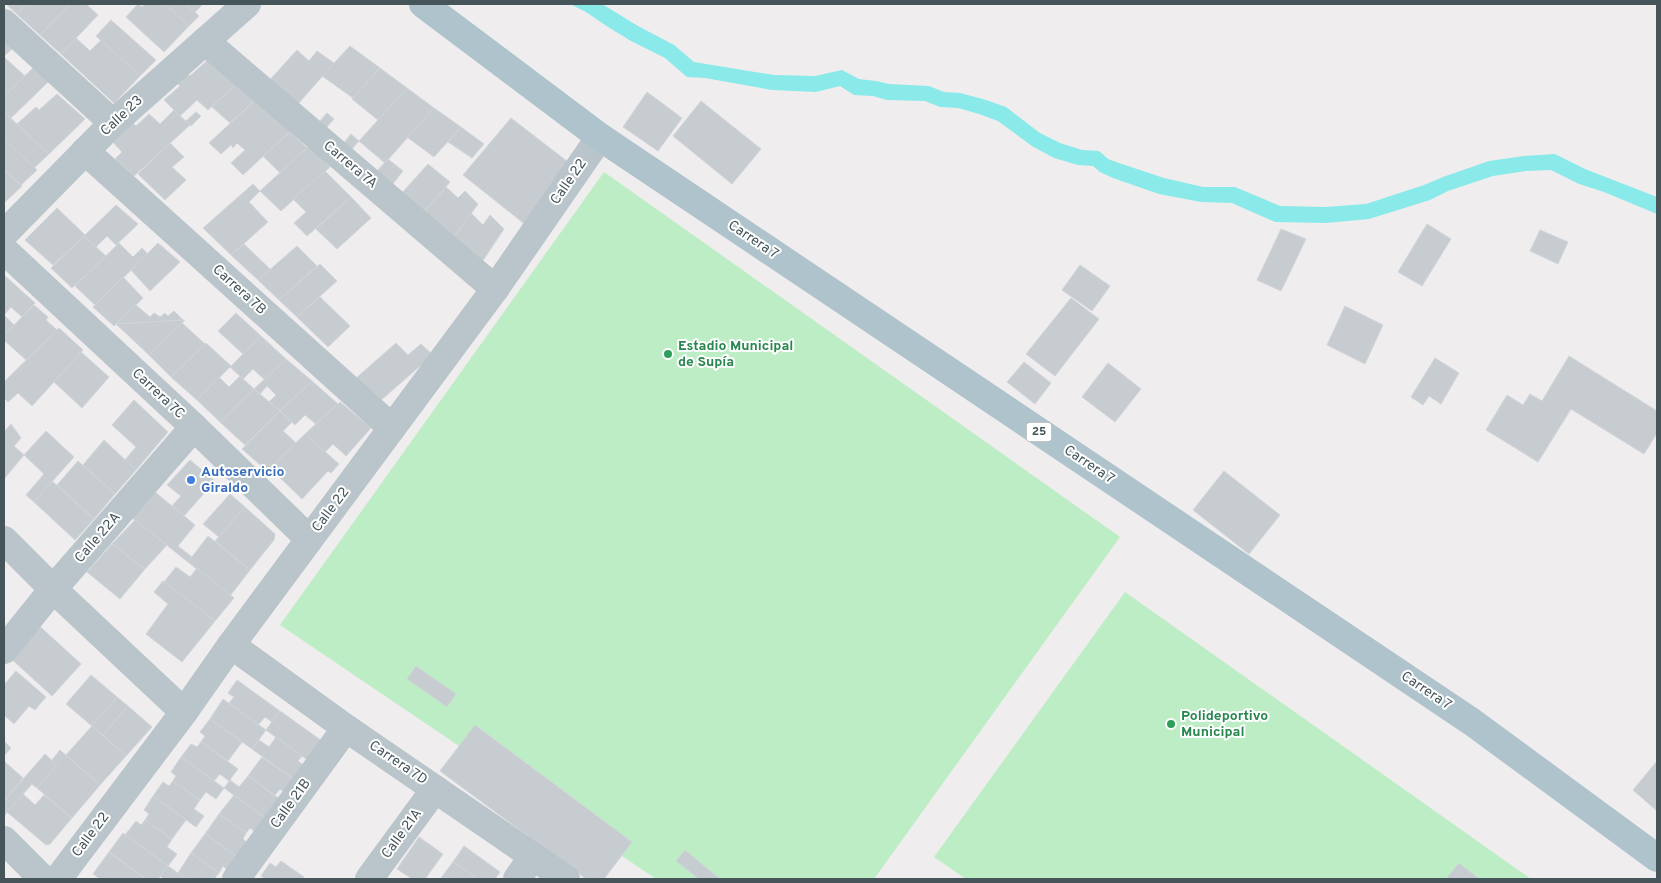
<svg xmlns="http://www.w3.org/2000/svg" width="1661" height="883" viewBox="0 0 1661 883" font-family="Overpass,sans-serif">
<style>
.green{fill:#bcedc5}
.water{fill:#8ae9e9}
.building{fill:#c7ccd0;stroke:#d1d5d9}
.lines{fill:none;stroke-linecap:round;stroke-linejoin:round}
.street{stroke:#b9c5ca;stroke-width:28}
.primary{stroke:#aec3cc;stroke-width:28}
.leisure-dot{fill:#2e9e5b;stroke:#fff;stroke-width:2}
.shop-dot{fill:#3f7fe0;stroke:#fff;stroke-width:2}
.labels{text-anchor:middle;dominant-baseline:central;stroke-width:4;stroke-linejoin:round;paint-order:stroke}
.shield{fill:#fff;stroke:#7e888c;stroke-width:1}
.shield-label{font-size:12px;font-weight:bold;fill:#46555a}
.street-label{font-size:14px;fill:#46555a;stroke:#fff}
.leisure-label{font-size:14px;font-weight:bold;fill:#27864d;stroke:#fff;text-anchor:start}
.shop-label{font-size:14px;font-weight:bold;fill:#366cbe;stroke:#fff;text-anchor:start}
</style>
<rect width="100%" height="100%" fill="#f0edee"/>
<g class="green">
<polygon points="604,172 1120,537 874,879 656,879 280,625"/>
<polygon points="1125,592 1531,879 966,879 934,857"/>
</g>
<polygon class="water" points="570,4 602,4 638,26 674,45 694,62 774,75 815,76 842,70 859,79 876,81 889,84 929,86 944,92 960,93 983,99 1006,107 1040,133 1060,143 1082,150 1099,151 1108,159 1119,163 1164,178 1203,187 1235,187 1280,206 1325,207 1366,204 1424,185 1443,177 1489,161 1524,156 1555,154 1585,169 1657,197 1657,214 1604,192 1579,184 1551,170 1526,171 1493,176 1448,191 1430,200 1369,219 1326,223 1275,222 1232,203 1201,202 1159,194 1113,178 1100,172 1093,166 1078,165 1054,158 1032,146 998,121 979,114 958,108 940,107 925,101 887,100 873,96 854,95 840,86 816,92 772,90 705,78 687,77 665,58 631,41 608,27 586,12"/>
<g class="building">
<polygon points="6,4 26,4 17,14"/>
<polygon points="26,4 70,4 40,35 17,14"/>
<polygon points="70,4 86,4 98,15 61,54 40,35"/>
<polygon points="138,4 142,7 145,4 165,4 189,26 164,52 126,17"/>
<polygon points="165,4 186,4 199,16 189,26"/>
<polygon points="186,4 203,4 195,12"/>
<polygon points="111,20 156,60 140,76 96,36"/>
<polygon points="76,38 90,51 101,40 140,76 114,103 61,54"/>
<polygon points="4,39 13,48 4,56"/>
<polygon points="350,46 380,68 353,98 322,76"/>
<polygon points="297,50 309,61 317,51 334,63 298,104 267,83"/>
<polygon points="4,57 25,76 4,96"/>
<polygon points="211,57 237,83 208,110 197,100 180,116 164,100 180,86 177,83 187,73 190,76"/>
<polygon points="34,67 49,81 11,118 4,112 4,96"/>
<polygon points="380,68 407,88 378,120 352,99"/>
<polygon points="237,83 255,100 230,123 212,107"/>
<polygon points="407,88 434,108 385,163 359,141"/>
<polygon points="264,92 298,124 243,175 231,163 245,150 237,143 233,148 231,145 221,154 209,143"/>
<polygon points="647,92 682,118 658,151 623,127"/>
<polygon points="57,94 85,119 49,154 17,124 36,107 39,110"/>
<polygon points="701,101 761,149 732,184 673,136"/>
<polygon points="434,108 461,127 434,157 407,137"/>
<polygon points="174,110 190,125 134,176 115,159 122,152 112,141 133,123 136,126 149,114 160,124"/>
<polygon points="4,112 49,154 34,168 4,139"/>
<polygon points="196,112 201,116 191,126 186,121"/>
<polygon points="327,113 334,119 326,128 319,122"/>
<polygon points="511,118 568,162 527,226 463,175"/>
<polygon points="461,127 484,144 472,158 448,142"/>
<polygon points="290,132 307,148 280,173 263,156"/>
<polygon points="351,134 359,141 351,150 344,143"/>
<polygon points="4,139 37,170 21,185 4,170"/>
<polygon points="170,143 184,157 172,167 186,180 165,200 138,174"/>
<polygon points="309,146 330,167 281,211 260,191"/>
<polygon points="388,159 403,171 392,185 376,172"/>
<polygon points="428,164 450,182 424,212 402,193"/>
<polygon points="4,170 22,186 4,203"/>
<polygon points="325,171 351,197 307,236 294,223 306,212 293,199"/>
<polygon points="253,184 260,191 249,202 268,222 231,255 203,228"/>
<polygon points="446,187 458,198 465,191 478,204 453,239 424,212"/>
<polygon points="351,197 371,218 337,249 316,229"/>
<polygon points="116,205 138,224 116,245 107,236 96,247 84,236"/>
<polygon points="57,208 85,235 53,265 25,240"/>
<polygon points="471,213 483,225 490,215 504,229 480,265 453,239"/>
<polygon points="1427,224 1451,239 1422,286 1398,272"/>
<polygon points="1281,229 1306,239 1281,291 1257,280"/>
<polygon points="1540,230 1568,242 1558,264 1530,251"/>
<polygon points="84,236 106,256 72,288 51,268"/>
<polygon points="119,243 133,257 142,248 148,254 95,305 75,286"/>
<polygon points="158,243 180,262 150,291 131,270"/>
<polygon points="244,244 271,270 258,280 231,255"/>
<polygon points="297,246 317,266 279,300 258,280"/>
<polygon points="320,264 337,281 297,317 279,300"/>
<polygon points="1080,265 1110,286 1092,311 1062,290"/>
<polygon points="4,275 35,303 22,317 11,307 4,315"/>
<polygon points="123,277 143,298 114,326 93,307"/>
<polygon points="320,297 350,326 328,347 297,317"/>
<polygon points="1071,298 1099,319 1055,376 1026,354"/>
<polygon points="34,305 48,317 46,320 57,330 26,360 4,340 4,335"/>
<polygon points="136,305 150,317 154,313 160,317 165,313 168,316 174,311 183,320 116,324"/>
<polygon points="1345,306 1383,325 1365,364 1327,345"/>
<polygon points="236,313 261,336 243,354 218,331"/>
<polygon points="4,315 14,325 4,335"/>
<polygon points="183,320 185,320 149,355 116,324"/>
<polygon points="182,323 205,344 171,377 149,355"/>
<polygon points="59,328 83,350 32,406 18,393 8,402 4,398 4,382"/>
<polygon points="261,336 286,359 265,380 253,369 243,379 230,367"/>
<polygon points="206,343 231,366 197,400 171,377"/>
<polygon points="396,343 408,355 421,344 436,358 424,370 420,366 379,402 355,379"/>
<polygon points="81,352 109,377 82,408 54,382"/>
<polygon points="1569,356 1657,411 1657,433 1644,454 1571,409 1538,462 1486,430 1507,395 1523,405 1530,394 1542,401"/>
<polygon points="1435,358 1459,373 1441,404 1429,396 1423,405 1411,397"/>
<polygon points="286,359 312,381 280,411 269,402 276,395 267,386 260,394 254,389"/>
<polygon points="1024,362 1051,383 1035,404 1007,382"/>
<polygon points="1108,363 1141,389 1115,422 1082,397"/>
<polygon points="240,376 254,389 220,422 197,400 219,377 229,387"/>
<polygon points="312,381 338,404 316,424 305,415 295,425 280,411"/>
<polygon points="254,389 280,411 245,445 220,422"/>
<polygon points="134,400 168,432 136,470 125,460 136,447 112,425"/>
<polygon points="340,402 371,428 346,456 333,444 325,452 305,434"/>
<polygon points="280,411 292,422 283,431 296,443 267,471 242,449"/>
<polygon points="11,424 21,438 14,446 24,455 4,479 4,432"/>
<polygon points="46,431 74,457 34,502 26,495 44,474 24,455"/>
<polygon points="305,434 339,464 331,473 328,471 302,499 270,468"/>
<polygon points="104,440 136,470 115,494 83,465"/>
<polygon points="190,460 215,481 184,516 172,506 181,496 167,485"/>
<polygon points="78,461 115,494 94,519 57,485"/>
<polygon points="1224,471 1280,515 1249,554 1193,510"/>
<polygon points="52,481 94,519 75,540 34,502"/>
<polygon points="155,492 195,525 178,546 192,557 188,562 131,517"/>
<polygon points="230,494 245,507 219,537 203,524"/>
<polygon points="245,507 275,534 274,540 250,570 215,541"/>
<polygon points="135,520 167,545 145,569 112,544"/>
<polygon points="208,536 250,570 230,596 188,562"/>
<polygon points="112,544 145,569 120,599 87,572"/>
<polygon points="176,567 190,577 197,568 234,598 215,621 164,582"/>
<polygon points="163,581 215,621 182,662 146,634 168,604 154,592"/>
<polygon points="35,622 81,664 52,696 6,654"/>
<polygon points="416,666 456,694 447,707 407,679"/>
<polygon points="16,671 46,697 35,710 29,706 14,724 4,715 4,685"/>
<polygon points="91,675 117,697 92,726 66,704"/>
<polygon points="237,680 280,711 272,722 265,717 258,725 229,703 234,697 228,693"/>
<polygon points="117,697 128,706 103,735 92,726"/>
<polygon points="223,699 266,730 252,749 210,719"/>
<polygon points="128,706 152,727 126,756 103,735"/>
<polygon points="280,711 322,741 309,761 266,730"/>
<polygon points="210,719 242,742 228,761 201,742 205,736 200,732"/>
<polygon points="475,725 632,842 604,879 586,879 440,771"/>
<polygon points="92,726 126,756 100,785 66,755"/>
<polygon points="276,737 302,756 298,761 305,766 295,780 252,749 259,740 269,747"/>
<polygon points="4,741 11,748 4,756"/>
<polygon points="201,742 238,769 229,781 220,774 214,781 181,757 191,744 197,747"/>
<polygon points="60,750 100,785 72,818 37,788 57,765 52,760"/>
<polygon points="45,754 57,765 37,788 32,784 5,815 4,801"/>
<polygon points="181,757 224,788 216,799 206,792 200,800 173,781 176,776 171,772"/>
<polygon points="262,757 295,780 285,793 280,789 275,795 248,776"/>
<polygon points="4,761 23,778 4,801"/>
<polygon points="1657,761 1657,811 1633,790"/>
<polygon points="248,776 281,800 267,819 224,788 230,780 239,787"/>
<polygon points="173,781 200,800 194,809 204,816 196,827 153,796 163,782 169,786"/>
<polygon points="23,794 35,805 44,795 72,818 50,844 46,845 7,812"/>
<polygon points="234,795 267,819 257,833 250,828 246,833 219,814"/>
<polygon points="153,796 186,820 172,839 145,820 149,814 144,810"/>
<polygon points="219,814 246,833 243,839 249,844 239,858 205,834"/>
<polygon points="145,820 172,839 167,847 177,854 168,866 125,835 136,821 141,825"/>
<polygon points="123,833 168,866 158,879 146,879 109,852"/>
<polygon points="205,834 239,858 229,871 223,866 219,873 191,853"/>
<polygon points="419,837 443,854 425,879 412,879 397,869"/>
<polygon points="464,846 500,872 495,879 478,879 453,862"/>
<polygon points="685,850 720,879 699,879 676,861"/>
<polygon points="109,852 111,854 146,879 100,879 93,874"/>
<polygon points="191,853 219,873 214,879 187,879 178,873"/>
<polygon points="281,861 304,877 302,879 266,879 261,876 270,863 276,867"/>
<polygon points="453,862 478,879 441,878"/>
<polygon points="1459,863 1479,879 1446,879"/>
<polygon points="168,866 178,873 187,879 164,879 160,876"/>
</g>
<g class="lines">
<g class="street">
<polyline points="4,23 113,123"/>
<polyline points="205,41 495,289"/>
<polyline points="85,151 392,428"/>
<polyline points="4,234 113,123 247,4"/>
<polyline points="4,250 194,427 309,539"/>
<polyline points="4,540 53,589 184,712"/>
<polyline points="231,645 346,728 566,879"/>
<polyline points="4,650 53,589 194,427"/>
<polyline points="4,840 43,879"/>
<polyline points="58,879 184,712 231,645 495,289 600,137"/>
<polyline points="236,879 346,728"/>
<polyline points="369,879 435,789"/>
<polyline points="517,879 533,856"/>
</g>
<polyline class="primary" points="423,4 600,137 1472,722 1657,858"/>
</g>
<g class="leisure-dot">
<circle cx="668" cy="354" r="5"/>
<circle cx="1171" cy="724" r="5"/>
</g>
<circle class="shop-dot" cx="191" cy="480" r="5"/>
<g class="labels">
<rect class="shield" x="1026.5" y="422.5" width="25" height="19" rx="4"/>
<g class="shield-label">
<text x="1039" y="432">25</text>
</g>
<g class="street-label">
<text transform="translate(122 116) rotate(-43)">Calle 23</text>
<text transform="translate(350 165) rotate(40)">Carrera 7A</text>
<text transform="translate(569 182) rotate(-55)">Calle 22</text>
<text transform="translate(753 240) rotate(34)">Carrera 7</text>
<text transform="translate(239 290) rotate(42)">Carrera 7B</text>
<text transform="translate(158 394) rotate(43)">Carrera 7C</text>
<text transform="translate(1089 465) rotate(34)">Carrera 7</text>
<text transform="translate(331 510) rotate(-53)">Calle 22</text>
<text transform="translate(98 538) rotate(-49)">Calle 22A</text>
<text transform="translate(1426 691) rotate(34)">Carrera 7</text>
<text transform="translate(398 763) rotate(34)">Carrera 7D</text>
<text transform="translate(291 804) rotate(-54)">Calle 21B</text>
<text transform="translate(402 834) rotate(-54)">Calle 21A</text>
<text transform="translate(91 835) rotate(-53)">Calle 22</text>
</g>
<g class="leisure-label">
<text x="678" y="346">Estadio Municipal<tspan x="678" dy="16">de Supía</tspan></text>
<text x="1181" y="716">Polideportivo<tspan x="1181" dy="16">Municipal</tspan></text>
</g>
<g class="shop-label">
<text x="201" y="472">Autoservicio<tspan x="201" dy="16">Giraldo</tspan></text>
</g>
</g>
<rect width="1661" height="883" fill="none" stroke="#46555a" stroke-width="10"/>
</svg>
